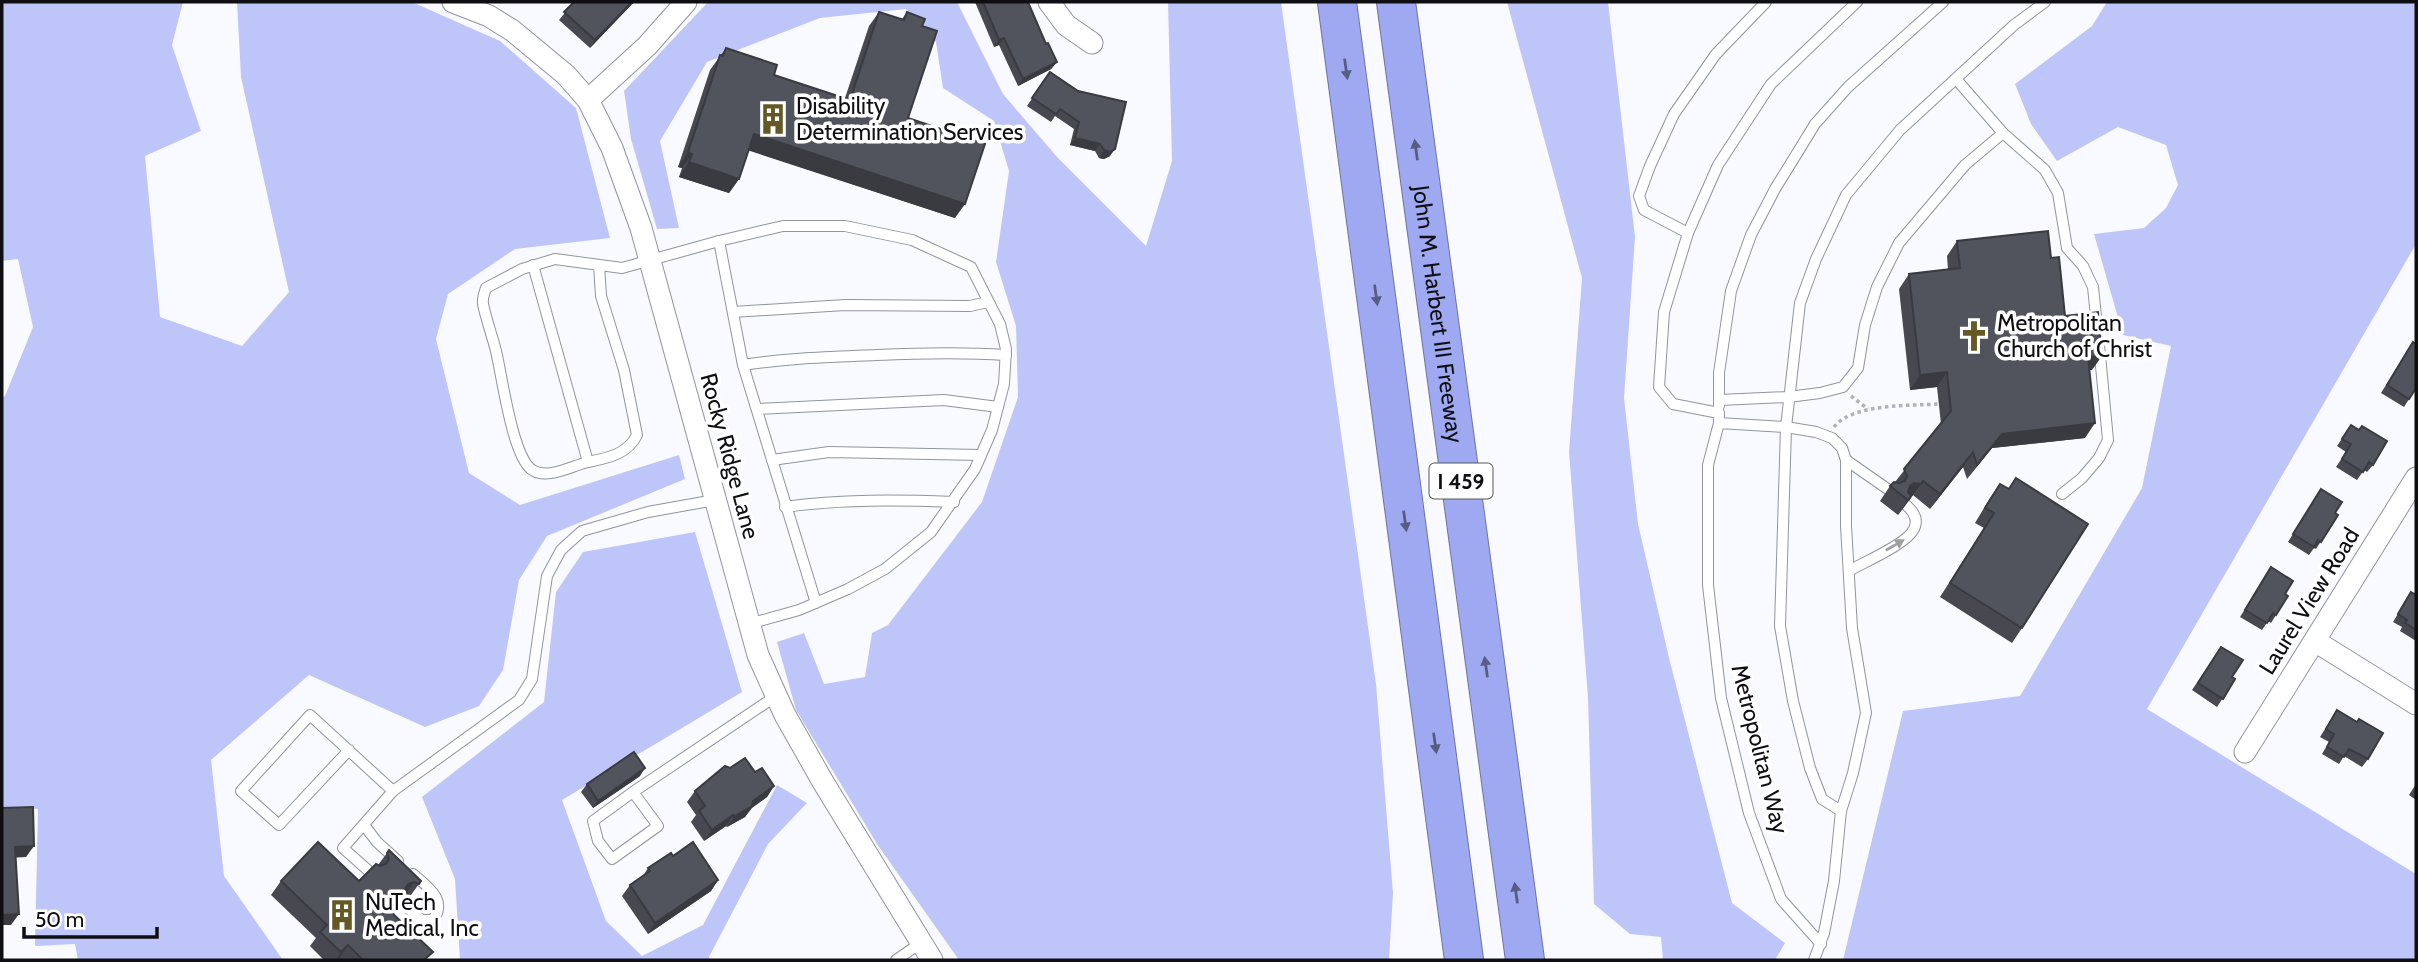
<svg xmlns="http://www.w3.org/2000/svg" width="2418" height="962" viewBox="0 0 2418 962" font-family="Cabin,sans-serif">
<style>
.forest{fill:#bec6f9}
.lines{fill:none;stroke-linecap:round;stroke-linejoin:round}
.service-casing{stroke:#92949e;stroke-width:12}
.minor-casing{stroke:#92949e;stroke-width:23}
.motorway-casing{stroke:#6d73a4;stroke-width:40}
.path{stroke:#b1b1b6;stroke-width:3.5;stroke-dasharray:3.5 3.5;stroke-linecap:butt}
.service{stroke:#fff;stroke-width:10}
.minor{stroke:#fff;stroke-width:21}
.motorway{stroke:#9fa9f2;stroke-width:38}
.wall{fill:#474850}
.shaded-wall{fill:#393b41}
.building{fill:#52545d;stroke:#393b41;stroke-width:2}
.oneway{fill:#575c82}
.oneway2{fill:#9f9fa1}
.labels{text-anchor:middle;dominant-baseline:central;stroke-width:7;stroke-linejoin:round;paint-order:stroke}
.shield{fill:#fff;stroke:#57575a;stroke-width:2}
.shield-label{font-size:21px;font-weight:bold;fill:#0f0f13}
.poi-label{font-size:23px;fill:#0f0f13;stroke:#fff;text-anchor:start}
.street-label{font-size:23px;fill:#0f0f13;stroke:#fff}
</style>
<rect width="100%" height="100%" fill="#f9faff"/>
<g class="forest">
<polygon points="2,2 183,2 172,45 201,131 145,156 160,317 242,346 289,292 241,77 237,2 412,2 500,41 576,108 610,238 515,249 448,294 436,339 469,473 520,505 679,455 685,479 547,536 519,580 503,670 479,706 425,727 309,675 211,760 224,876 283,960 78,960 75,944 35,946 38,809 2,808 2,398 5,396 33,327 18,259 2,261"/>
<polygon points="708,2 957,2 1003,94 1058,158 1146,246 1172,161 1168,2 1281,2 1376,684 1393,893 1389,960 959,960 877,844 796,710 777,642 804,633 824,684 865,677 872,633 888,625 982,502 1018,397 1016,326 996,262 1009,171 994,121 943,88 936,42 906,9 820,18 707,62 660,141 679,228 657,229 631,139 624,91"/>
<polygon points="1507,2 1608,2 1635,237 1624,398 1638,524 1670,662 1732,903 1785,943 1775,960 1663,960 1661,937 1630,934 1594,904 1588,698 1569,452 1582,278"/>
<polygon points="2107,2 2416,2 2416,244 2147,709 2416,874 2416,960 1843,960 1903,711 2020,696 2142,488 2171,346 2123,335 2094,234 2144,228 2166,208 2178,185 2166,145 2118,127 2057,161 2031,124 2015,84 2092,26"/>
<polygon points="695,532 742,692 562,800 606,921 642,956 703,925 777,785 807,803 768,844 709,957 710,960 460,960 455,879 422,797 544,702 556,592 583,552"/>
</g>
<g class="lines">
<defs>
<g id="service">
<polyline points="2003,133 2045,170 2058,193 2067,248 2083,266 2093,287 2097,326"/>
<polyline points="1688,233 1718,165 1771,84 1857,2"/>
<polyline points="719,241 743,365 816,603"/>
<polyline points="533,265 588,462"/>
<path d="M599,265L601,296L624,370L637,435C628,454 608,458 588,462C571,466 546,481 531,469C512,454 502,376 496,351C492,335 486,319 483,304C482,298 484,294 486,288L522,269L555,259L622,268L719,241L783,226H845L912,240L971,267L1000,324L1006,349L1004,384L992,430L975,469L931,532L885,569L848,589L799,610L749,624"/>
<polyline points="733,312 845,305 970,306 988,302"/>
<path d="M743,365C787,358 832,357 877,355C920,353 963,352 1006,355"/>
<polyline points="1719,400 1788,397 1820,393 1843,387 1858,368 1865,325 1877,287 1899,243 1965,165 2003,133 1956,79"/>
<polyline points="1719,406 1719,373 1731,291 1751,235 1775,189 1815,124 1848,87 1943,2"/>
<polyline points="757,409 944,400 998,407"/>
<polyline points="1719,423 1719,413 1673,404 1659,387 1664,312 1688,233 1644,210 1639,196 1650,166 1674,114 1716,54 1766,2"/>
<polyline points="772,460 829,452 981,455"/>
<polyline points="1846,460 1889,490"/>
<polyline points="2062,494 2082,478 2099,458 2108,440 2099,345"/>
<path d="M785,507C841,499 898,500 954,502"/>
<path d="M1849,571C1864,562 1907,544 1914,529C1919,519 1913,511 1906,505"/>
<polyline points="349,750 279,825 241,791 310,715 393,791 519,700 532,679 547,576 561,550 582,531 648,512 715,500"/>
<polyline points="633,792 658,826 612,859 598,841 593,821 633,792 776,696"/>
<polyline points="1841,811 1822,799 1810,768 1793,701 1780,626 1786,427 1800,303 1816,259 1846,195 1900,130 2014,25 2045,2"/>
<polyline points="364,825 377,842 398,861"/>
<polyline points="371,873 343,848 393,791"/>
<path d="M403,904L422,920H433C448,900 427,886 413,874"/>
<polyline points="896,960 922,942"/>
<polyline points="1814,960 1824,933 1834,881 1841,811 1853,773 1866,713 1852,628 1846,526 1846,460 1842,448 1832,438 1816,432 1786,427 1719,423 1708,465 1708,585 1721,698 1749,813 1781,899 1821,944"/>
</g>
<g id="minor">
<polyline points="453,2 489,16 513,31 566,75 588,100 612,148 641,228 758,655 785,715 823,782 932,960"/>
<polyline points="1049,2 1066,25 1092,43"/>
<polyline points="588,100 647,46 686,2"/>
<polyline points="2315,641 2416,704"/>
<polyline points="2245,752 2416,478"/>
</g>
<g id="motorway">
<polyline points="1337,2 1464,960"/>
<path id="s1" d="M1396,2L1525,960"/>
</g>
</defs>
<use href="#service" class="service-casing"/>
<use href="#minor" class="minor-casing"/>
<use href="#motorway" class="motorway-casing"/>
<g class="path">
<polyline points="1851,396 1868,409"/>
<path d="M1834,427C1853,403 1910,406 1939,404"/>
</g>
<use href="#service" class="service"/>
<use href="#minor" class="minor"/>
<use href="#motorway" class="motorway"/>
</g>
<g class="wall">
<polygon points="574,2 634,2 590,48 559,20"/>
<polygon points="975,2 1028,2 1046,44 1057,62 1051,69 1018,86 999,45 994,47"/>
<polygon points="879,12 902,19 907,12 922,26 908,118 955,218 749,150 739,179 729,193 679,177 682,168 678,167 710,70 726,48 774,75 845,98 869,26"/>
<polygon points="1050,72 1110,156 1104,159 1099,158 1095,151 1070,145 1074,129 1055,116 1051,122 1027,106"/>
<polygon points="1957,241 2051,258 2065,316 2092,370 2090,370 2085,438 1992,448 1967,479 1963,467 1930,509 1913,495 1898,515 1880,501 1890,486 1895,482 1941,424 1937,387 1910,390 1899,289 1909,274 1948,270 1947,256"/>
<polygon points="2413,342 2416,388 2404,407 2381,393"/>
<polygon points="2351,425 2373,465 2367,472 2364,470 2357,480 2336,467 2346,452 2337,446"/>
<polygon points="2016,478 2022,628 2012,643 1940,597 1984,528 1975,523 1990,498 2000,484 2008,489"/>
<polygon points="2316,496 2338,515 2316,549 2314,548 2309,555 2288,542"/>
<polygon points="2266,575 2285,594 2276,615 2271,623 2268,621 2262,630 2240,617"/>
<polygon points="2411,592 2416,595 2416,641 2400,631 2402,627 2393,622"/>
<polygon points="2221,647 2232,677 2235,679 2217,707 2192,690"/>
<polygon points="2337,710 2368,759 2362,767 2344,756 2339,764 2322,754 2329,742 2320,737"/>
<polygon points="730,768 755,772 774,786 767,797 751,808 745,817 727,827 726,826 704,841 691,822 696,815 687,802 695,791"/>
<polygon points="640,776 593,808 581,792 587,784"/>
<polygon points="2416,784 2416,800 2409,795"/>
<polygon points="387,853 421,881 411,895 408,898 406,897 393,914 427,960 324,960 310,946 316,938 271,895 281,881 359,881 378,865"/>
<polygon points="673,856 718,880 711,891 648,934 622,896 630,885 643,876 648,868"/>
</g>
<g class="shaded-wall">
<polygon points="632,2 634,2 590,48 595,40"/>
<polygon points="1004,38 999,45 994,47 999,40"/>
<polygon points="1057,62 1051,69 1018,86 1023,79"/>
<polygon points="754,134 965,204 955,218 744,149"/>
<polygon points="1075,138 1100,144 1095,151 1070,145"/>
<polygon points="1115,149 1110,156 1104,159 1099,158 1104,150"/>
<polygon points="688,152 692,154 682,168 678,167"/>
<polygon points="689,162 739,179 729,193 679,177"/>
<polygon points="2102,356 2092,370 2078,372 2088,357"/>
<polygon points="1947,372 1937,387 1910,390 1920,375"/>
<polygon points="2095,423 2085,438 1992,448 1967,479 2002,434"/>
<polygon points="1973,452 1963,467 1930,509 1940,494"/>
<polygon points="1923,481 1913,495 1898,515 1909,498 1904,497 1910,486 1914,483"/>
<polygon points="645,768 640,776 593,808 598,801"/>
<polygon points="774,786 767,797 752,808 745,817 727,827 735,816 753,801"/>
<polygon points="733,815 726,826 704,841 712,830"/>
<polygon points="34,846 26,857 7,858 15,847"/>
<polygon points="718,880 711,891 648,934 655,923"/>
<polygon points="414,882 404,896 397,898 408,884"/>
<polygon points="408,895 398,910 381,927 391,912"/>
<polygon points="19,914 11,925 2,925 2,915"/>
<polygon points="348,945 338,960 336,960 341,952"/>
</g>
<g class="building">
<polygon points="574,2 632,2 595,40 564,12"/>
<polygon points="983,2 1028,2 1046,44 1048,43 1057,62 1023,79 1004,38 999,40"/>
<polygon points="879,12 904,20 907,12 925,19 922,26 937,31 908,118 985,144 965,204 754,134 739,179 689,162 692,154 688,152 720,55 723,56 726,48 777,65 774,75 850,100"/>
<polygon points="1050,72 1078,91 1126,102 1115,149 1110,152 1104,150 1100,144 1075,138 1079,122 1060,109 1056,114 1032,98"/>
<polygon points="2048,231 2051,258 2059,257 2065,316 2098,312 2102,356 2088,357 2095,423 2002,434 1977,465 1973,452 1940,494 1923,481 1921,484 1914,483 1910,486 1908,492 1911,496 1908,500 1890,486 1894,482 1899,483 1905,481 1907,476 1904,469 1951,411 1947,372 1920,375 1909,274 1960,268 1957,241"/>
<polygon points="2413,342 2416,344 2416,388 2409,399 2387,385"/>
<polygon points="2351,425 2359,430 2362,426 2387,441 2373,465 2369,462 2363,472 2342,459 2351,444 2342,439"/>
<polygon points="2016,478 2088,524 2022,628 1950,583 1994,513 1985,508 2000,484 2009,489"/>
<polygon points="2321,489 2342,502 2335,513 2338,515 2321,542 2318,540 2314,547 2293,534"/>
<polygon points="2271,567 2293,581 2285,594 2288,596 2276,615 2273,613 2267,623 2245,610"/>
<polygon points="2411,592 2416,595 2416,630 2405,623 2407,620 2398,614"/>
<polygon points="2221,647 2243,660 2232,677 2235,679 2223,699 2198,683"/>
<polygon points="2337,710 2357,722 2359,719 2383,733 2368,759 2349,749 2344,757 2327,747 2334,734 2326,729"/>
<polygon points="634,752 645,768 598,801 587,784"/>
<polygon points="745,758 755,772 762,768 774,786 753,801 752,806 735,816 733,815 712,830 699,811 705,806 695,791 725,766 730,768"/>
<polygon points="33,807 34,846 15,847 19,914 2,915 2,808"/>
<polygon points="318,842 359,881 376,864 380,866 386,864 389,859 387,853 389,850 421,881 419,884 414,882 408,884 405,889 408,895 391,912 433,952 424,960 363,960 348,945 341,952 320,932 327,925 281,881"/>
<polygon points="693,842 718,880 655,923 630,885 650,871 648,868 671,853 673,856"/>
</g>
<defs><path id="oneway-solid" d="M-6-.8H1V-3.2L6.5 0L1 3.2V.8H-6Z" transform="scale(1.75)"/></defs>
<g class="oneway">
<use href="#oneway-solid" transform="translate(1346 69) rotate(82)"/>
<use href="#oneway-solid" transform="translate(1416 150) rotate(-98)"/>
<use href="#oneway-solid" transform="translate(1376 295) rotate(82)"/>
<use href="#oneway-solid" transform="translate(1405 521) rotate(82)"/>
<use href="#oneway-solid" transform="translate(1486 667) rotate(-98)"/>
<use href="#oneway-solid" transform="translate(1435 743) rotate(82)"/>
<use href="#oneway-solid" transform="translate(1516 893) rotate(-98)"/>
</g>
<use class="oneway2" href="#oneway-solid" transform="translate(1895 545) rotate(-30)"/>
<defs>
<symbol id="building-bare" viewBox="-9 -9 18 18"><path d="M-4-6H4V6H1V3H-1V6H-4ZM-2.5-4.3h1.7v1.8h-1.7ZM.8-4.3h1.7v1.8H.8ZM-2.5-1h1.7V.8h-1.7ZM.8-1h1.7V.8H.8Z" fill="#645925" stroke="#fff" stroke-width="2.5" paint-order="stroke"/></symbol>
<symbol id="church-bare" viewBox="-9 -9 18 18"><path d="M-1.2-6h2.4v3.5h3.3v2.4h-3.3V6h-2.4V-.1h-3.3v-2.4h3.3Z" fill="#645925" stroke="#fff" stroke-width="2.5" paint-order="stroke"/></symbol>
</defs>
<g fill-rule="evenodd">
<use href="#building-bare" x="751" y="97" width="44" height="44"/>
<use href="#church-bare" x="1952" y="314" width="44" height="44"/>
<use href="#building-bare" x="320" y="893" width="44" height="44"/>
</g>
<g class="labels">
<rect class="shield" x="1429.5" y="463.5" width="63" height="35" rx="5"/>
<g class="shield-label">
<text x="1461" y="481">I 459</text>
</g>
<g class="poi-label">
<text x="796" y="106">Disability<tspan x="796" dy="26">Determination Services</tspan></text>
<text x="1997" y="323">Metropolitan<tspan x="1997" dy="26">Church of Christ</tspan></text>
<text x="365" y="902">NuTech<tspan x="365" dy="26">Medical, Inc</tspan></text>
</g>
<g class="street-label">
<text stroke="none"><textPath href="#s1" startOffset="315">John M. Harbert III Freeway</textPath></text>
<text transform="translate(730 456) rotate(75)">Rocky Ridge Lane</text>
<text transform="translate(2309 601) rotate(-58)">Laurel View Road</text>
<text transform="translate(1760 749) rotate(76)">Metropolitan Way</text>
</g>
</g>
<rect width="2418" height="962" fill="none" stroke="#0f0f13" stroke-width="7"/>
<path d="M24 927v10h133v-10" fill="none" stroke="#0f0f13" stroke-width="3.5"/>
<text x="35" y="927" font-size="21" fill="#0f0f13" stroke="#ffffff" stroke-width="5" paint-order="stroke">50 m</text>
</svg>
